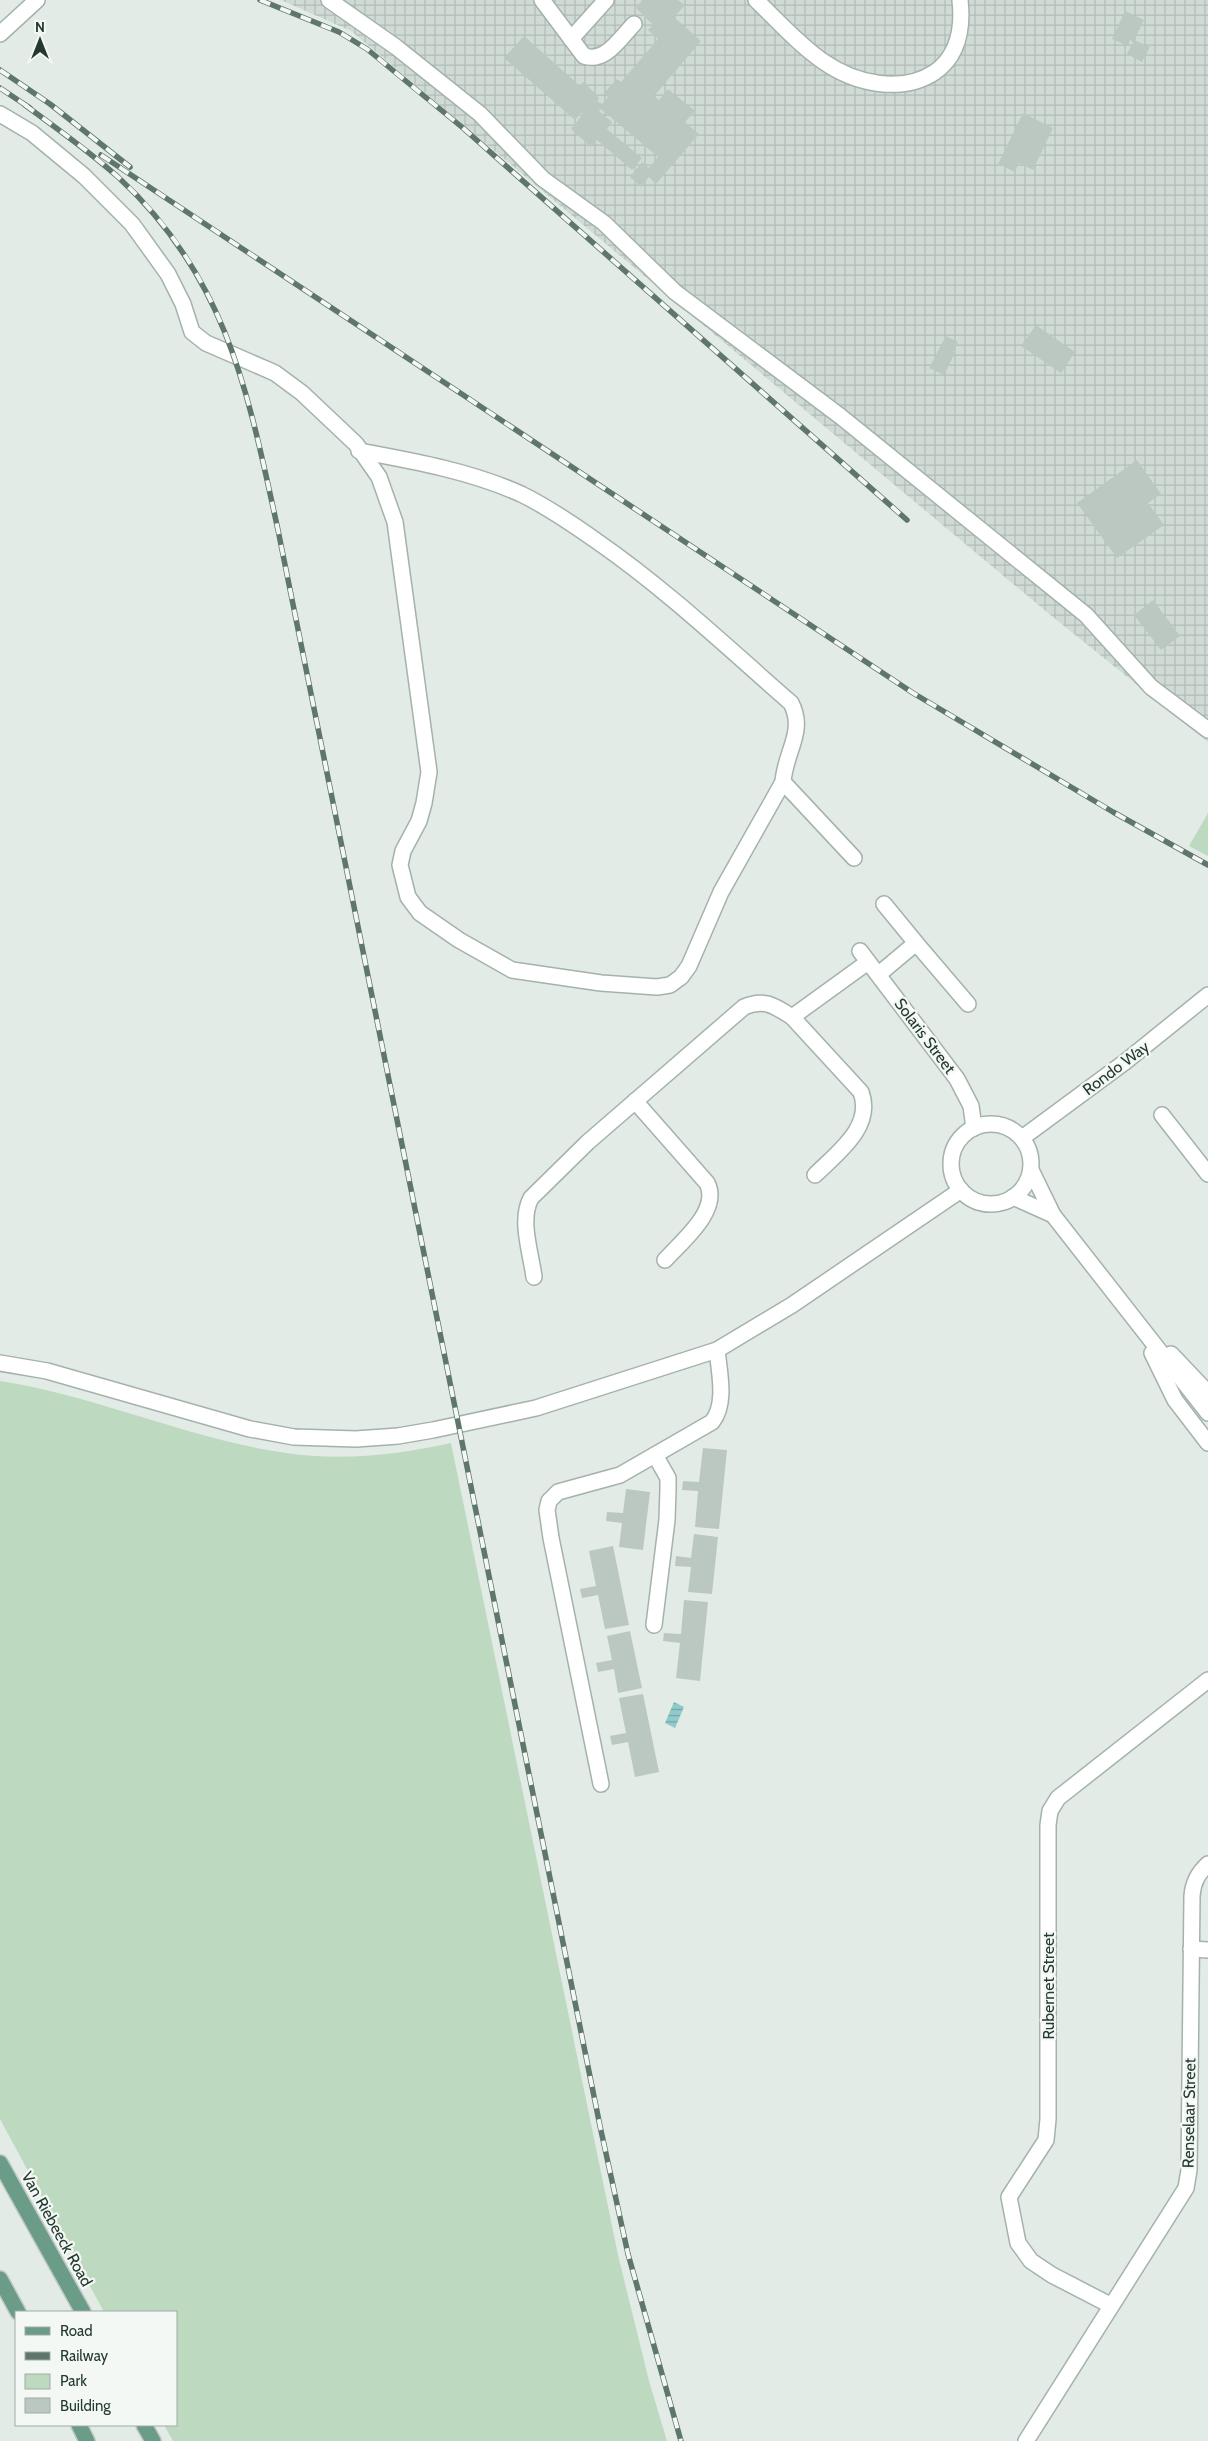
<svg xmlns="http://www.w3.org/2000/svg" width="1208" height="2441" viewBox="0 0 1208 2441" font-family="Cabin,sans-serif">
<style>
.industrial{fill:url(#industrial-grid)}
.green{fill:#bddac1}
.water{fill:url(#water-rules)}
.building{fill:#bbc8c1}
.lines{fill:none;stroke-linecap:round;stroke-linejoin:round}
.minor-casing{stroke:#a5b2ac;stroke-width:18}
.major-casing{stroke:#c2c8c5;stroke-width:18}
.minor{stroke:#fff;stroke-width:15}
.major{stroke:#6b9c88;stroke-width:15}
.rail-casing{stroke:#5f766c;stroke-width:5.5}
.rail{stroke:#f3f8f4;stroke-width:4;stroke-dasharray:11;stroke-linecap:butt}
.labels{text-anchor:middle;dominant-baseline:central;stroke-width:4.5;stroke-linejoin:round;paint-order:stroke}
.street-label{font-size:16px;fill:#243a31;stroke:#f3f8f4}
</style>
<defs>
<pattern id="industrial-grid" width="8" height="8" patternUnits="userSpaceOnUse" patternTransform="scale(1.25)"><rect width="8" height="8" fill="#d1dbd5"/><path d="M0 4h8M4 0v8" fill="none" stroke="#b3bdb7"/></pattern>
<pattern id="water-rules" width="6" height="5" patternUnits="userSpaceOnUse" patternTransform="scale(1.25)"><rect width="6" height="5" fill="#90cbcb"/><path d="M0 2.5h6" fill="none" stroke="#75a6a5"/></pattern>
</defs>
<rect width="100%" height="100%" fill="#e2ebe6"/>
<polygon class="industrial" points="281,0 1208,0 1208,742 1048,613 351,31"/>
<g class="green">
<polygon points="1208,813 1208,856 1189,846"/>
<path d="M0,1381C98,1396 188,1439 286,1453C341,1461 397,1455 451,1443L618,2255L649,2381L667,2441H173L164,2425H176V2312H104L0,2119Z"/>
</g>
<polygon class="water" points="674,1702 684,1707 675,1728 665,1723"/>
<g class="building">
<polygon points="642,0 678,0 685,5 674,17 701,41 654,96 659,100 668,89 695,111 685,122 699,134 656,184 649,177 641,187 630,177 642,162 649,168 658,157 601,109 599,111 612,122 607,129 642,158 632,170 597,140 591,147 571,129 583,114 581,113 575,120 504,58 524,36 580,86 583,82 597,95 599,99 597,101 602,104 608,97 604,93 617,79 621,82 658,39 648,30 653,25 636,8"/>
<polygon points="1125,11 1144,20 1134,40 1150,47 1142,62 1127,54 1133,42 1130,40 1128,46 1112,39"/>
<polygon points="1023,113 1053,128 1033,170 1019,163 1015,172 998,164"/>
<polygon points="1036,325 1075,352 1061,373 1021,346"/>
<polygon points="946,336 958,342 953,352 955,353 944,375 929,368"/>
<polygon points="1137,460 1161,494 1148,503 1164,525 1117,558 1077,503"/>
<polygon points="1153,600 1180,636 1161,650 1134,615"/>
<polygon points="703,1448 727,1450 719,1529 695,1527 698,1491 682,1490 683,1481 699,1482"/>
<polygon points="626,1489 650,1492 643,1550 619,1547 622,1523 606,1521 607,1512 623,1513"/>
<polygon points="694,1534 718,1537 712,1594 688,1592 691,1567 675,1566 676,1556 691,1558"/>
<polygon points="613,1546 629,1625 605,1629 598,1595 582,1598 580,1589 596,1586 589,1551"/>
<polygon points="684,1600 708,1602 700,1681 676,1678 680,1643 663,1641 664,1633 681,1634"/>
<polygon points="630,1631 642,1688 618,1693 614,1669 598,1672 596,1663 612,1660 607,1636"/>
<polygon points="643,1694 659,1772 635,1777 628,1742 612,1745 610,1736 626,1733 619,1698"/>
</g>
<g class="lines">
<defs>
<g id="minor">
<polyline points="329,0 396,47 480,114 543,179 604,223 675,292 840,416 1086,615 1151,687 1208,730"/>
<path d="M542,0L584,56C606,63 620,38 634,24"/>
<path d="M756,0C778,21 799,45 824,62C856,84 902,94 935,72C959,55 963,27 960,0"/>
<polyline points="0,34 37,0"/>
<polyline points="571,39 606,0"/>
<polyline points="0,114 32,133 84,176 132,224 168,274 183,304 192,332 206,343 275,373 302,393 356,444 379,477 395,522 429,772 424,803 419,821 403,851 400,865 408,897 420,913 459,940 512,970 601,983 657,987 670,985 681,977 689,966 721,892 783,782"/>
<path d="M359,451C413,461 470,471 521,494C548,507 574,525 598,542C667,590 728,648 791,703C806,731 785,752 783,782L854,858"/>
<polyline points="884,904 916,943"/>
<polyline points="860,951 957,1079 971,1106 974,1128"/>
<polyline points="879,974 916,943 968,1004"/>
<path d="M792,1017L861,1092C874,1127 837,1153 815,1175"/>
<path d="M635,1101L707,1183C721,1210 682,1241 665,1260"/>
<polyline points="1162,1115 1208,1174"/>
<circle cx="991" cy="1164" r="40"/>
<polyline points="1022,1138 1125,1062 1208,995"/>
<polyline points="1031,1170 1053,1215 1208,1413"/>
<polyline points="1013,1197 1053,1215"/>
<path d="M534,1277C531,1253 519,1220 531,1198L588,1142L744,1007C764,998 775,1006 792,1017L868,962"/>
<polyline points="1152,1353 1175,1400 1208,1443"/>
<polyline points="1171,1354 1208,1393"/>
<polyline points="0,1363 47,1371 250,1429 294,1437 356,1439 398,1436 433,1430 536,1408 717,1350 792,1305 961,1190"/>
<polyline points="654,1625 667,1520 668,1489 668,1478 655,1455"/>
<path d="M601,1784L551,1538L547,1510L549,1501L558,1492L620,1475L712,1422C727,1404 719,1371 717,1350"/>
<polyline points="1191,1949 1208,1950"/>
<polyline points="1110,2305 1052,2275 1031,2261 1018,2243 1009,2197 1046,2140 1048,2119 1048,1825 1050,1811 1058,1798 1208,1680"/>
<path d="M1026,2441L1186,2188L1189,2170L1192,1896C1193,1882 1198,1873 1208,1864"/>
</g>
<g id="major">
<polyline points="0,2163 83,2312"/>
<polyline points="0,2279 18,2312"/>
<polyline points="79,2425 87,2441"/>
<polyline points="144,2425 153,2441"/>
</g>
</defs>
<use href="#minor" class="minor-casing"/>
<use href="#major" class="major-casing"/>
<use href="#minor" class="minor"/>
<use href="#major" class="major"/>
<defs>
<g id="rail">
<polyline points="260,0 339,32 367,49 463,128 907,520"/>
<polyline points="0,70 50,104 130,167"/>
<polyline points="0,88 30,108"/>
<path d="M25,105C56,128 89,151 118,177C227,277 248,393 278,530L600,2126L628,2254L681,2441"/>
<polyline points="101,155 913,693 1113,812 1208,865"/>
</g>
</defs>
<use href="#rail" class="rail-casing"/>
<use href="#rail" class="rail"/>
</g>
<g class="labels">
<g class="street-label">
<text transform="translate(925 1036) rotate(53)">Solaris Street</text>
<text transform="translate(1116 1068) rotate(-37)">Rondo Way</text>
<text transform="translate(1048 1986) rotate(-90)">Rubernet Street</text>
<text transform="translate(1189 2113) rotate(-89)">Renselaar Street</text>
<text transform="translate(57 2229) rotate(61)">Van Riebeeck Road</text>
</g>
</g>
<rect x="15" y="2311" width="162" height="115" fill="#f3f8f4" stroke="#a0aca6"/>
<rect x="25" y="2327" width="25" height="8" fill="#6b9c88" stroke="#a0aca6"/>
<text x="60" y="2336" font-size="15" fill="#243a31">Road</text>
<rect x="25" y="2352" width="25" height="8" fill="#5f766c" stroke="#a0aca6"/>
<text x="60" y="2361" font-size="15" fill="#243a31">Railway</text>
<rect x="25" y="2374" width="25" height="15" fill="#bddac1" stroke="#a0aca6"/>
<text x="60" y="2386" font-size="15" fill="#243a31">Park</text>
<rect x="25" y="2398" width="25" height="15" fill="#bbc8c1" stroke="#a0aca6"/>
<text x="60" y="2411" font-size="15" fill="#243a31">Building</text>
<g transform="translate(40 40)" stroke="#f3f8f4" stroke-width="4" paint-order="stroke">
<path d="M0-4L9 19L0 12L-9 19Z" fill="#243a31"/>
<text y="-8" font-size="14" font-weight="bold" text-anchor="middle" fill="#243a31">N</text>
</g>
</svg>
